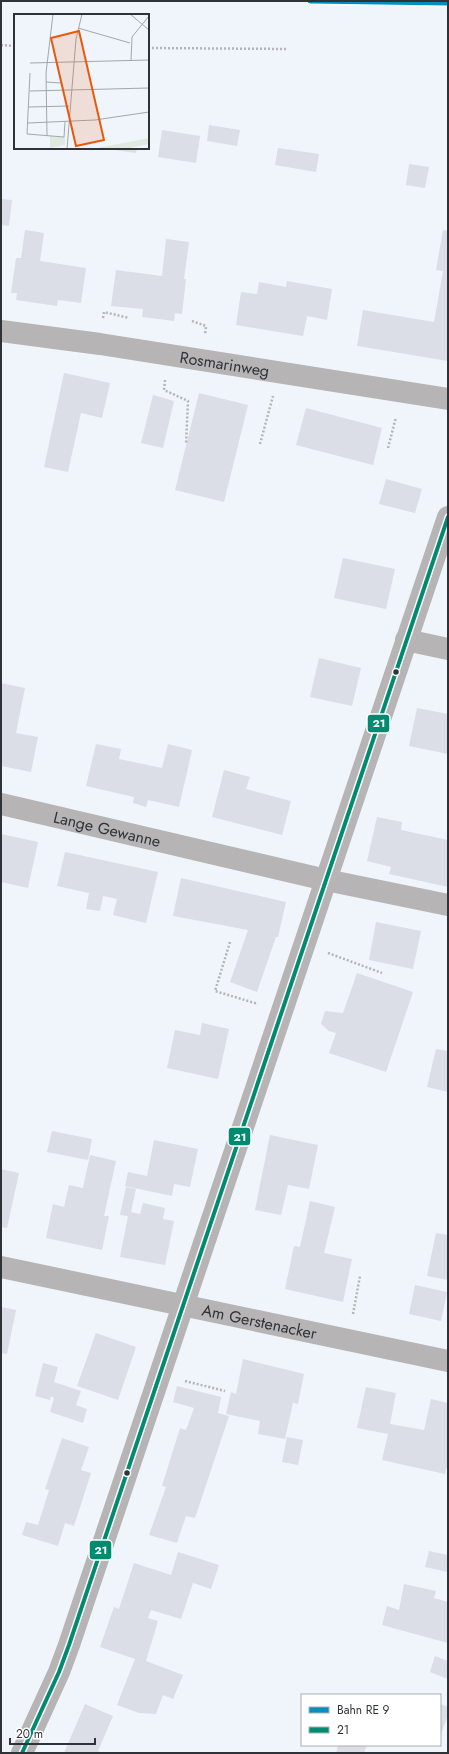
<svg xmlns="http://www.w3.org/2000/svg" width="449" height="1754" viewBox="0 0 449 1754" font-family="Jost,sans-serif">
<style>
.building{fill:#dbdde7}
.lines{fill:none;stroke-linecap:round;stroke-linejoin:round}
.path{stroke:#b4b4b4;stroke-width:2.5;stroke-dasharray:2 2;stroke-linecap:butt}
.street{stroke:#b6b4b4;stroke-width:22}
.bus-1-casing{stroke:#fff;stroke-width:7}
.bus-1{stroke:#008b70;stroke-width:4}
.rail-1-casing{stroke:#fff;stroke-width:8}
.rail-1{stroke:#008fbf;stroke-width:5}
.bus-dot{fill:#2f3236;stroke:#fff;stroke-width:1.5}
.labels{text-anchor:middle;dominant-baseline:central;stroke-width:3;stroke-linejoin:round;paint-order:stroke}
.street-label{font-size:16px;fill:#2f3236;stroke:#fff}
.inset-road{fill:none;stroke:#a3a7ac;stroke-width:1}
.view{fill:#e8590c;fill-opacity:0.15;stroke:#e8590c;stroke-width:2}
.inset-edge{fill:none;stroke:#2f3236;stroke-width:2}
.line-badge{stroke:#fff;stroke-width:1.5}
.badge-label{font-size:11px;text-anchor:middle;font-weight:bold;fill:#fff}
</style>
<rect width="100%" height="100%" fill="#f0f5fb"/>
<g class="building">
<polygon points="209,125 240,130 237,146 207,141"/>
<polygon points="162,130 200,136 196,163 158,157"/>
<polygon points="114,148 137,148 136,153 114,150"/>
<polygon points="278,148 319,154 316,172 275,165"/>
<polygon points="409,164 429,167 425,188 406,185"/>
<polygon points="1,199 12,200 9,226 1,225"/>
<polygon points="25,230 44,233 40,261 86,268 81,303 58,300 57,306 16,300 17,293 11,293 16,258 21,258"/>
<polygon points="443,230 448,231 448,361 357,346 363,310 434,322 443,271 436,270"/>
<polygon points="166,239 189,242 184,279 186,279 182,314 175,313 174,321 142,317 143,309 111,306 116,270 162,276"/>
<polygon points="287,281 332,289 327,320 307,316 303,336 236,325 241,292 257,294 259,282 286,287"/>
<polygon points="64,373 110,383 102,418 81,413 68,472 44,467"/>
<polygon points="199,393 248,405 224,502 175,490"/>
<polygon points="153,395 174,401 163,448 141,443"/>
<polygon points="306,408 382,428 373,465 296,445"/>
<polygon points="386,479 422,489 415,513 379,504"/>
<polygon points="343,558 395,569 386,609 334,598"/>
<polygon points="319,658 361,668 352,706 310,697"/>
<polygon points="1,683 25,688 16,733 38,737 31,772 1,766"/>
<polygon points="417,708 448,714 448,754 409,746"/>
<polygon points="96,744 121,749 119,759 162,768 168,744 192,750 179,807 148,800 146,807 133,803 134,797 86,786"/>
<polygon points="224,770 250,777 246,789 291,801 282,835 212,817"/>
<polygon points="377,817 402,822 401,830 448,840 448,887 389,874 391,867 367,861"/>
<polygon points="1,834 38,842 28,888 1,882"/>
<polygon points="65,852 158,872 146,923 113,915 117,899 103,896 100,911 86,909 89,893 57,886"/>
<polygon points="181,878 286,902 278,937 276,937 257,992 230,982 248,930 173,916"/>
<polygon points="376,922 421,931 413,969 369,960"/>
<polygon points="357,973 413,992 386,1072 329,1053 336,1033 329,1031 321,1024 325,1011 343,1013"/>
<polygon points="202,1023 229,1029 218,1079 167,1068 175,1030 200,1035"/>
<polygon points="436,1049 448,1051 448,1092 427,1087"/>
<polygon points="52,1131 92,1139 88,1160 47,1152"/>
<polygon points="270,1135 318,1145 309,1189 288,1185 281,1215 255,1210"/>
<polygon points="154,1140 198,1149 190,1187 174,1184 172,1196 125,1186 128,1172 147,1176"/>
<polygon points="90,1155 116,1161 104,1216 109,1216 102,1250 46,1238 53,1204 64,1207 69,1185 83,1188"/>
<polygon points="1,1169 19,1173 7,1228 1,1227"/>
<polygon points="126,1187 136,1189 131,1212 140,1214 143,1203 165,1208 163,1219 174,1221 165,1265 120,1257 128,1216 120,1215"/>
<polygon points="310,1201 335,1207 324,1253 352,1259 343,1302 285,1289 294,1246 300,1247"/>
<polygon points="436,1233 448,1235 448,1280 427,1276"/>
<polygon points="415,1285 447,1292 441,1321 409,1314"/>
<polygon points="1,1307 16,1310 7,1354 1,1353"/>
<polygon points="96,1333 136,1347 118,1400 77,1386"/>
<polygon points="243,1359 304,1374 298,1404 293,1403 285,1439 258,1434 260,1421 226,1414 231,1392 236,1394"/>
<polygon points="43,1363 58,1367 54,1382 81,1391 76,1405 87,1409 83,1423 50,1412 54,1398 51,1396 50,1400 35,1396"/>
<polygon points="177,1386 221,1397 218,1413 229,1416 195,1518 186,1516 177,1543 149,1535 166,1487 162,1486 180,1428 186,1430 194,1408 173,1402"/>
<polygon points="366,1387 396,1393 390,1424 424,1430 431,1399 448,1403 448,1469 446,1468 445,1474 382,1460 388,1434 357,1428"/>
<polygon points="287,1437 303,1440 298,1465 282,1462"/>
<polygon points="62,1438 89,1447 81,1470 91,1473 74,1526 65,1523 58,1546 22,1535 26,1522 38,1525 49,1490 45,1489"/>
<polygon points="429,1551 448,1555 448,1572 425,1567"/>
<polygon points="178,1552 219,1565 211,1589 193,1583 181,1619 151,1610 148,1618 158,1621 146,1661 183,1675 173,1699 163,1695 156,1714 139,1713 117,1705 135,1659 100,1647 114,1607 119,1609 134,1563 171,1575"/>
<polygon points="404,1584 436,1591 434,1598 448,1602 448,1643 382,1625 387,1606 399,1610"/>
<polygon points="435,1656 448,1661 448,1679 430,1672"/>
<polygon points="85,1704 113,1716 98,1751 103,1753 64,1753"/>
<polygon points="440,1704 448,1707 448,1715 440,1737"/>
<polygon points="338,1745 367,1745 364,1753 336,1753"/>
</g>
<g class="lines">
<g class="path">
<polyline points="1,45 15,46"/>
<polyline points="148,48 288,49"/>
<polyline points="103,318 104,312 129,318"/>
<polyline points="192,321 206,326 205,335"/>
<polyline points="165,380 164,390 188,401 186,444"/>
<polyline points="260,444 273,396"/>
<polyline points="388,448 396,417"/>
<polyline points="230,942 215,991 258,1004"/>
<polyline points="328,953 382,973"/>
<polyline points="353,1314 360,1276"/>
<polyline points="185,1381 225,1391"/>
</g>
<g class="street">
<path id="s1" d="M1,331L100,344L448,399"/>
<polyline points="406,640 448,649"/>
<path id="s2" d="M1,804L326,880L448,905"/>
<path id="s3" d="M1,1267L448,1361"/>
<polyline points="22,1753 59,1672 69,1645 448,517"/>
</g>
<defs>
<polyline id="bus-1" points="22,1753 59,1672 69,1645 448,517"/>
</defs>
<use href="#bus-1" class="bus-1-casing"/>
<use href="#bus-1" class="bus-1"/>
<defs>
<polyline id="rail-1" points="310,1 448,3"/>
</defs>
<use href="#rail-1" class="rail-1-casing"/>
<use href="#rail-1" class="rail-1"/>
</g>
<g class="bus-dot">
<circle cx="396" cy="672" r="3.5"/>
<circle cx="127" cy="1473" r="3.5"/>
</g>
<g class="labels">
<g class="street-label">
<text stroke="none"><textPath href="#s1" startOffset="226">Rosmarinweg</textPath></text>
<text stroke="none"><textPath href="#s2" startOffset="109">Lange Gewanne</textPath></text>
<text stroke="none"><textPath href="#s3" startOffset="264">Am Gerstenacker</textPath></text>
</g>
</g>
<g transform="translate(14 14)">
<rect width="135" height="135" fill="#f0f5fb"/>
<path d="M36,122L51,123V131L36,134ZM135,124V130L111,135H78Z" fill="#e0e9de"/>
<path class="inset-road" d="M116,0L135,16M64,14L116,29M117,47L118,23L135,2M16,49L135,46M16,59L13,120L50,123L51,108M32,68L47,69M16,77L135,74M15,93L55,92M14,109L81,106L135,98M33,122L32,59L39,0M53,135L62,25L68,0"/>
<path class="view" d="M65,17L90,126L62,132L37,24Z"/>
<rect width="135" height="135" class="inset-edge"/>
</g>
<g class="line-badge">
<rect x="367" y="714" width="23" height="19" rx="4" fill="#008b70"/>
<rect x="228" y="1127" width="23" height="19" rx="4" fill="#008b70"/>
<rect x="89" y="1540" width="23" height="20" rx="4" fill="#008b70"/>
</g>
<g class="badge-label">
<text x="379" y="727">21</text>
<text x="240" y="1141">21</text>
<text x="101" y="1554">21</text>
</g>
<rect width="449" height="1754" fill="none" stroke="#2f3236" stroke-width="4"/>
<rect x="301" y="1694" width="140" height="52" fill="#ffffff" stroke="#acadaf"/>
<rect x="309" y="1707" width="20" height="6" fill="#008fbf" stroke="#acadaf"/>
<text x="337" y="1714" font-size="12" fill="#2f3236">Bahn RE 9</text>
<rect x="309" y="1727" width="20" height="6" fill="#008b70" stroke="#acadaf"/>
<text x="337" y="1734" font-size="12" fill="#2f3236">21</text>
<path d="M10 1738v6h85v-6" fill="none" stroke="#2f3236" stroke-width="2"/>
<text x="16" y="1738" font-size="12" fill="#2f3236" stroke="#ffffff" stroke-width="3" paint-order="stroke">20 m</text>
</svg>
